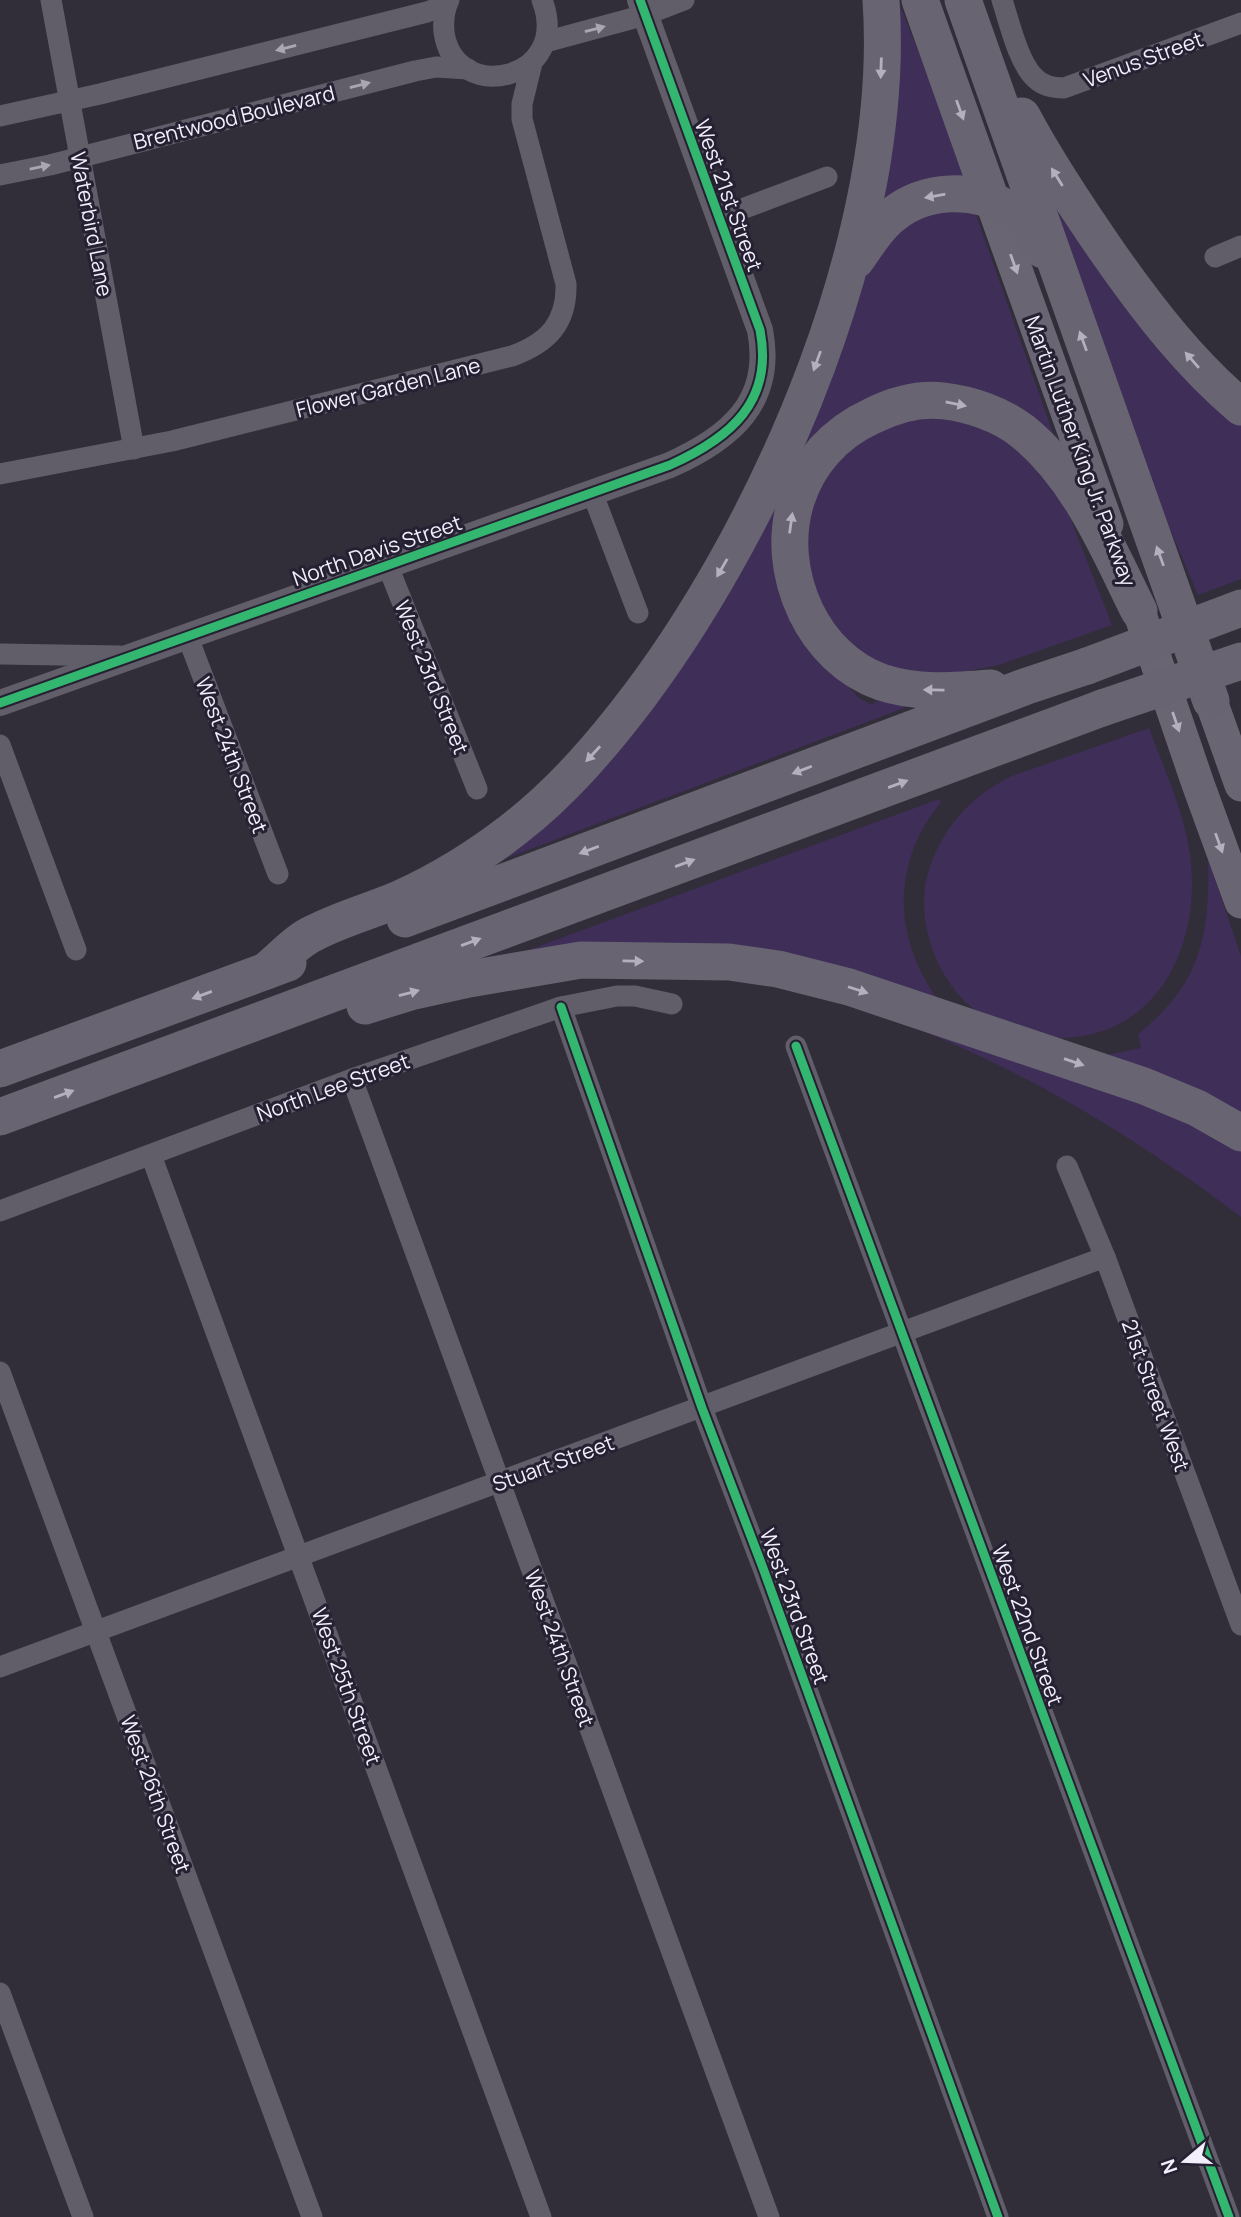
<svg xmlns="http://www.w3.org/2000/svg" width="1241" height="2217" viewBox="0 0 1241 2217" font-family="Manrope,sans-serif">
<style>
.green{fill:#3e2e58}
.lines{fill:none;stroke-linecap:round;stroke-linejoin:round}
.minor{stroke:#615e69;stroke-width:21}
.tertiary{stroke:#615e69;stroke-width:26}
.trunk{stroke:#6a6572;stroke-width:33}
.motorway{stroke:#686471;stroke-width:37}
.motorway-bridge{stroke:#686471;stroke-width:37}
.cycleway-casing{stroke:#262033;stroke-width:13}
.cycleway{stroke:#33b770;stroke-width:9}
.oneway{fill:#aaa6b2}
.oneway2{fill:#b4b0bd}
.oneway3{fill:#b5b0bd}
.labels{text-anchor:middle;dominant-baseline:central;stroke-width:6;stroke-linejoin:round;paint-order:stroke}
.street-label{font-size:21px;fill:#f2eefb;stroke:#262033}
</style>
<rect width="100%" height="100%" fill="#312e39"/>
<g class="green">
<polygon points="898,0 972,188 882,214"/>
<polygon points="1046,197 1241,418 1241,579 1198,595 1152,486"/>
<polygon points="974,209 1059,450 927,396 786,491 840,678 859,698 872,705 885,692 905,706 904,708 483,867 634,722 869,256 917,213"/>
<polygon points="937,414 1007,437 1064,502 1112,625 999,665 943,676 876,665 834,634 801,563 814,488 870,430"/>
<path d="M1149,728C1164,769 1184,811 1190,854C1202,941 1161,1036 1061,1038C1050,1038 1037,1032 1025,1029C1014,1026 1000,1024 990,1019C941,996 913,923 928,873C942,827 970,797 1012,776Z"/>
<path d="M939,799L941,802C890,865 893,940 941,1004L1086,1059L1141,1048L1138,1034C1201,984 1210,935 1208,859L1241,956V1217C1087,1100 909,1003 716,973C692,969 666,971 642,970C589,969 535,968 482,967Z"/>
</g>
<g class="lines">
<g class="minor">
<polyline points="51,0 134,449"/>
<path d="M449,0C444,10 443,21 444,32C454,106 573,81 542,0"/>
<path d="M1002,0C1009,21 1018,61 1034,77C1042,86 1052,88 1064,88L1241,23"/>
<polyline points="545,42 645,15 684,0"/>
<polyline points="0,116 100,94 427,12 446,5"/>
<polyline points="0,175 50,165 415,71 436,67 468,69"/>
<polyline points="718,218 827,177"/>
<polyline points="1215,257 1241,246"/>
<path d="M0,474L172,441L512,356C548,343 567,323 566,284L522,119V104L532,63"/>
<polyline points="592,492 638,613"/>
<polyline points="387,564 477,789"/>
<polyline points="187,635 278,874"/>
<polyline points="0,654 120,656"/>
<polyline points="0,745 76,950"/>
<polyline points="561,1007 702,1408 763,1568 998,2217"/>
<polyline points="796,1046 1229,2217"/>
<polyline points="352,1079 769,2217"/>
<polyline points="151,1155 541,2217"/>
<polyline points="1067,1166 1105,1257 1241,1625"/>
<polyline points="0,1211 352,1079 561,1007 617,996 635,996 672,1004"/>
<polyline points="0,1372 312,2217"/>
<polyline points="0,1667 1105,1257"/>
<polyline points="0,1993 83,2217"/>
</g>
<path class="tertiary" d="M0,703L670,465C730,438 774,402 760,330L640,0"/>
<g class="trunk">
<polyline points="991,200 1107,524"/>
<polyline points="1141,617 1198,784 1241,902"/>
<polyline points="1211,701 1241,785"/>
</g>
<g class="motorway">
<polyline points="920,0 991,200"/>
<polyline points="963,0 1211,701"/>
<path d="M1022,116C1048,165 1079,211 1111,257C1149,311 1190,364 1241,407"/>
<path d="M856,260C867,245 878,225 894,214C924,190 975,186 1007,209C1022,220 1033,236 1043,250"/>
<path d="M991,688C954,691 916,694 881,682C847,670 821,643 806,612C770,537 795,451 872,416C894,405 919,398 944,401C970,404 1000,414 1022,431C1079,477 1107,547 1139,611"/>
<polyline points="405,919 1027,686 1087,666"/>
<path d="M266,971C281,959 296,941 314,933C341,919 371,911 399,899C441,880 478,857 514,829C563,791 603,744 640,695C775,514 897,229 881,0"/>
<polyline points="365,1006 410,992 469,979 581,960 729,962 778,969 849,987 1144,1086 1197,1108 1241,1133"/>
<polyline points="0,1069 288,963"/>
<polyline points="0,1117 1102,708"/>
</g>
<g class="motorway-bridge">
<polyline points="1087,666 1241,608"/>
<polyline points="1102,708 1241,661"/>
</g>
<defs>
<g id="cycleway">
<path d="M0,703L670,465C730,438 774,402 760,330L640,0"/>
<polyline points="561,1007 702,1408 763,1568 998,2217"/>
<polyline points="796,1046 1229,2217"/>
</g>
</defs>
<use href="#cycleway" class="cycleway-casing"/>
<use href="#cycleway" class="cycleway"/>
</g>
<defs><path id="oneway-solid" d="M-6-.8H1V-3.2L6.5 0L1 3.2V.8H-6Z" transform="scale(1.75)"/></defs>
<g class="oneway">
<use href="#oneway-solid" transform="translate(595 29) rotate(-15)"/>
<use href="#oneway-solid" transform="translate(286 48) rotate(166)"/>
<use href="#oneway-solid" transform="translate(360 85) rotate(-14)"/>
<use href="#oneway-solid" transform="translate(40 167) rotate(-12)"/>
</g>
<g class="oneway2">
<use href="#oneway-solid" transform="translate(881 68) rotate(92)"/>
<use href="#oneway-solid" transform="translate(960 110) rotate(70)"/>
<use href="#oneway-solid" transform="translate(1057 177) rotate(-122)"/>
<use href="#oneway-solid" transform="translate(935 196) rotate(170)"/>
<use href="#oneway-solid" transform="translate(1083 341) rotate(-110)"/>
<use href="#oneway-solid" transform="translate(1192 360) rotate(-131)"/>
<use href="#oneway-solid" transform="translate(817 361) rotate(110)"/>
<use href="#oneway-solid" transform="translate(956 404) rotate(11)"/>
<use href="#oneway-solid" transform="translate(791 523) rotate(-82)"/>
<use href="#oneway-solid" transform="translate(1160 556) rotate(-110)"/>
<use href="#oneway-solid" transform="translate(722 568) rotate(120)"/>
<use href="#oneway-solid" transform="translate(934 690) rotate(-179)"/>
<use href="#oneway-solid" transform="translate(593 754) rotate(133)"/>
<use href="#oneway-solid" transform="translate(802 770) rotate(159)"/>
<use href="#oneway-solid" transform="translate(898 784) rotate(-20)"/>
<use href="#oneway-solid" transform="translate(589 850) rotate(159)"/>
<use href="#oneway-solid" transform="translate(685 863) rotate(-20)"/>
<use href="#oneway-solid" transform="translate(471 942) rotate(-20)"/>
<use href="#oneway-solid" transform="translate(633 961) rotate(1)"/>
<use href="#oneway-solid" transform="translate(858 990) rotate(18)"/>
<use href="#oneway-solid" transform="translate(409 993) rotate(-15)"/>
<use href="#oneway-solid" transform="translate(202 995) rotate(160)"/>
<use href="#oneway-solid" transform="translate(1074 1062) rotate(19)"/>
<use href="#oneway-solid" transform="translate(64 1094) rotate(-20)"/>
</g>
<g class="oneway3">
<use href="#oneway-solid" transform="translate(1014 264) rotate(70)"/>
<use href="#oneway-solid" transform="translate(1176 722) rotate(71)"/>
<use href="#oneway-solid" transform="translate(1219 843) rotate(70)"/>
</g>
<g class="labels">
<g class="street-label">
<text transform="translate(1143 59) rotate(-20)">Venus Street</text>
<text transform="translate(234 117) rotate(-14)">Brentwood Boulevard</text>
<text transform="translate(729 195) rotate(70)">West 21st Street</text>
<text transform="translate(92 224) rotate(79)">Waterbird Lane</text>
<text transform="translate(388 387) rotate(-14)">Flower Garden Lane</text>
<text transform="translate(1081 451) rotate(70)">Martin Luther King Jr. Parkway</text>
<text transform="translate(377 550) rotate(-19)">North Davis Street</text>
<text transform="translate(432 677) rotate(68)">West 23rd Street</text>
<text transform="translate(232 755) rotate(69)">West 24th Street</text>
<text transform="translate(333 1087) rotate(-20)">North Lee Street</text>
<text transform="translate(1156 1395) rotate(70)">21st Street West</text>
<text transform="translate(553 1463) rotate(-20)">Stuart Street</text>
<text transform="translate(795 1606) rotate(70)">West 23rd Street</text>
<text transform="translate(1028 1625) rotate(70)">West 22nd Street</text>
<text transform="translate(560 1648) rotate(70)">West 24th Street</text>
<text transform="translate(347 1686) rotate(70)">West 25th Street</text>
<text transform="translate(156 1794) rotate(70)">West 26th Street</text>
</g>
</g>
<g transform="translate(1185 2161) rotate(251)" stroke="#262033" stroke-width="5" paint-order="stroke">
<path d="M0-5L12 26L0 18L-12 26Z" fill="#f2eefb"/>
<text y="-10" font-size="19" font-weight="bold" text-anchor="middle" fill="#f2eefb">N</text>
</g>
</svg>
